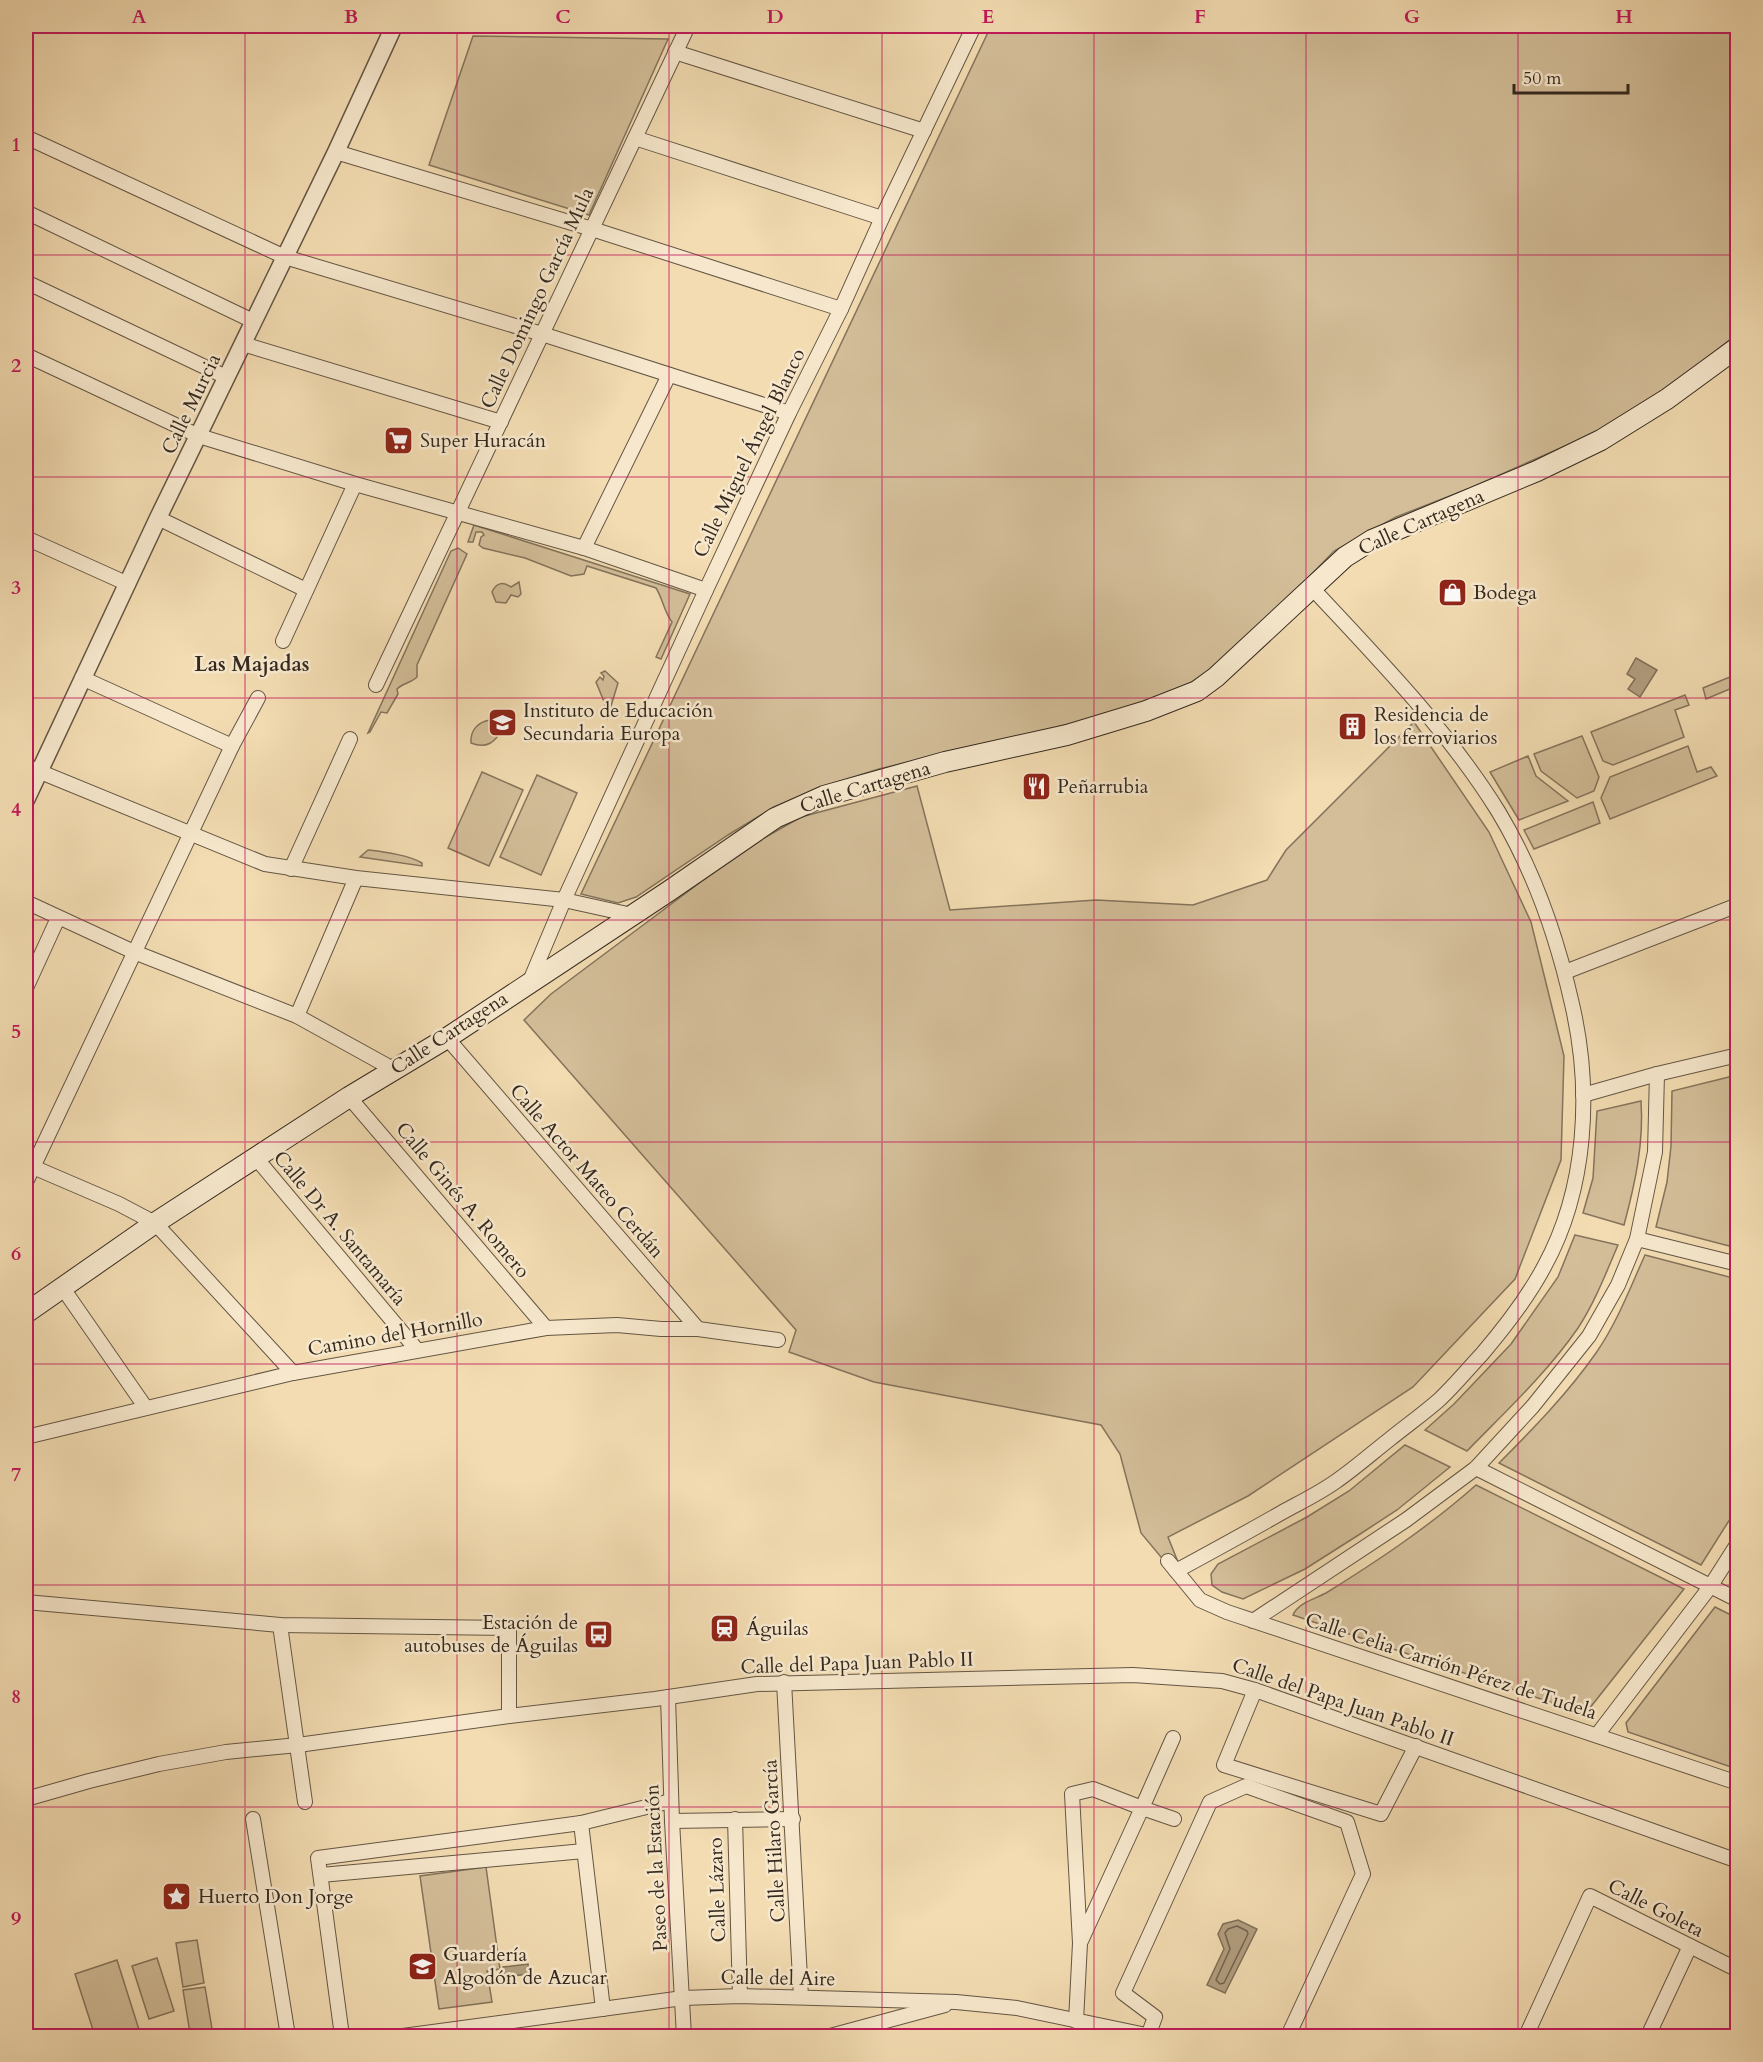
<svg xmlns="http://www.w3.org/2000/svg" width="1763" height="2062" viewBox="0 0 1763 2062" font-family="Cardo,serif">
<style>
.green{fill:#d3be99;stroke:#84745c;stroke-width:1.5}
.water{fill:#b29f80;stroke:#807059;stroke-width:1.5}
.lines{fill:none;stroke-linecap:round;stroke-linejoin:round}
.shore{stroke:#736450;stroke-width:1.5}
.minor-casing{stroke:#645644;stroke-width:16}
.tertiary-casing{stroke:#645644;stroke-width:19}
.secondary-casing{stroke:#34291f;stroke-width:22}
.minor{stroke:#f7e8cd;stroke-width:14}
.tertiary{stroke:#f7e8cd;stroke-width:16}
.secondary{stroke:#f7e8cd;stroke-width:20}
.grid{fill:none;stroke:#c2185b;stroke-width:1.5;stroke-opacity:0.55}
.labels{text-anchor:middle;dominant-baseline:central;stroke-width:5;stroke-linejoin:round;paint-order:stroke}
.street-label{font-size:20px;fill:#34291f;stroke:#f7e8cd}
.poi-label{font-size:20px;fill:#34291f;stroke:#f7e8cd;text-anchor:start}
.neighbourhood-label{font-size:21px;font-weight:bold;fill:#34291f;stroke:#f7e8cd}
.neatline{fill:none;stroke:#c2185b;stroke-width:2}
.grid-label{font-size:20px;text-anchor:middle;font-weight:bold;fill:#c2185b}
</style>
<rect width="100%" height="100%" fill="#f3dcb2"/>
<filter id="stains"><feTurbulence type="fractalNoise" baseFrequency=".00333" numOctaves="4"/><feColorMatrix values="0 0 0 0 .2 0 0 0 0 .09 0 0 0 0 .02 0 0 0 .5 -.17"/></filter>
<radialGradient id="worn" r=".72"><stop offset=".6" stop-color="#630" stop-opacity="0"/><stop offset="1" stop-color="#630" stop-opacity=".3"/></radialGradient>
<g class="green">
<polygon points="991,26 1737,26 1737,334 1670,387 1606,428 1470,488 1396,517 1334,551 1276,611 1218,664 1181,689 1133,709 879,769 824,786 774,807 728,835 636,897 618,903 581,894"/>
<polygon points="473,36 668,39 589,215 429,165"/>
<path d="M474,525L690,594L661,659L656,657L672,622C664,612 663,599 656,588L587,566L584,574L571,576L525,558L483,548L479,545L481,537L484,535L482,532H476L473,542H468Z"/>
<path d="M458,548L467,554L417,665V677C411,683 403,683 397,689L398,694L387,713L381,712L370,732L368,733L451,551Z"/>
<path d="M519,582L521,594L518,597L511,595L506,603L496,602L492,592C496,583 503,581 511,587Z"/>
<polygon points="605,671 618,683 607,719 603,715 605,704 596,682 600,677 603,680 604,676 601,673"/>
<polygon points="1737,674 1737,686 1706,699 1703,688"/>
<polygon points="1685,695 1689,705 1675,710 1684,737 1613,765 1603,761 1591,732"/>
<path d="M490,720L500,725L502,729C495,743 486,749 471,743C470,730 478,722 490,720Z"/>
<polygon points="1414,722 1489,832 1531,922 1564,1056 1561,1160 1515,1279 1413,1387 1248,1496 1168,1537 1190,1592 1141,1533 1120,1454 1101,1425 874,1382 789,1352 796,1330 524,1020 551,994 702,881 764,838 801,817 917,786 950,910 1096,900 1193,905 1267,880 1286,850"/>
<polygon points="1582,736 1599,777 1594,791 1577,798 1541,771 1534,754"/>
<polygon points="1688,746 1697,772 1711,767 1717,776 1610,819 1601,798 1610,777"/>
<polygon points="1528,756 1536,776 1568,801 1519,820 1490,772"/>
<polygon points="482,772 523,790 489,866 448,848"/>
<polygon points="537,775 577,793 541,875 500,857"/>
<polygon points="1593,802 1600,823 1534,849 1524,830"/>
<path d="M368,850C384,852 409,855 422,863V866L360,857Z"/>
<polygon points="1737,1075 1738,1075 1737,1248 1656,1227 1667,1182 1671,1146 1672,1091"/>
<path d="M1641,1101C1644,1143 1635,1184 1624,1225L1583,1213L1593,1178L1597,1111Z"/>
<path d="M1575,1235L1618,1245C1606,1273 1595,1302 1578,1328C1547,1373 1505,1412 1467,1451L1425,1430L1454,1404L1511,1344L1558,1277Z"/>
<path d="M1645,1255L1737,1279V1508L1701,1565L1499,1463C1533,1429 1568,1393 1596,1353C1617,1323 1630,1288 1645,1255Z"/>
<polygon points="1405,1445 1450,1467 1397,1510 1357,1536 1305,1569 1243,1599 1222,1592 1212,1585 1211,1574 1218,1564 1307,1517 1349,1491"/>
<path d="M1476,1485L1684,1589L1585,1714L1293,1615C1298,1603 1315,1599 1326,1593C1379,1560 1430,1526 1476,1485Z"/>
<polygon points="1715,1607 1737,1618 1737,1769 1628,1732 1626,1723"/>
<polygon points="486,1867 500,1969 487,1971 492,2002 439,2009 420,1876"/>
<polygon points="197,1940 204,1983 183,1987 176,1943"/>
<polygon points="157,1958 174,2011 149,2019 132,1966"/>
<polygon points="117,1960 141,2036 95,2036 75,1974"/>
<polygon points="205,1987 212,2029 190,2033 183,1990"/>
</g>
<g class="water">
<polygon points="1636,658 1657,670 1640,697 1628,689 1635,679 1627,674"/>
<polygon points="1238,1920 1257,1929 1225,1993 1207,1985 1224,1949 1218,1934 1223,1924"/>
<polygon points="528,1964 529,1974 504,1977 503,1967"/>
</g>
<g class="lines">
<polygon class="shore" points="1237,1926 1247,1931 1248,1934 1224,1983 1220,1984 1216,1980 1230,1949 1225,1933 1228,1929"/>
<defs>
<g id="minor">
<polyline points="900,26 973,26"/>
<polyline points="675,52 924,131"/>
<polyline points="26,137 285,257 542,334 789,413"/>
<polyline points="635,138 882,218"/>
<polyline points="336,152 592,229 841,309"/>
<polyline points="26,212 253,321"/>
<polyline points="26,282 226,377"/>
<polyline points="243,344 501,422"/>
<polyline points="26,355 199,436 355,484 584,548 706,590"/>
<polyline points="158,518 306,590"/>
<polyline points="26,538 128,584"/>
<polyline points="584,548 669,375"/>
<polyline points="283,641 355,484"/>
<polyline points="82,678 232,746"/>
<polyline points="376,685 688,26"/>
<polyline points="26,766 265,864 356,878 564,900 632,915"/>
<polyline points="291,869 350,739"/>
<polyline points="26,902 134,952 297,1016 393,1069"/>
<polyline points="1565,972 1738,905"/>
<polyline points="530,981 564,900 706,590 789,413 841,309 882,218 974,26"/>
<polyline points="26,988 58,918"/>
<polyline points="297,1016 356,878"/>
<polyline points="447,1038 698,1329"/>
<polyline points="1583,1095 1657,1074 1738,1055"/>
<polyline points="349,1097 546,1328"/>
<polyline points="256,1158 417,1350"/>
<polyline points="26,1164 119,1204 155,1223 293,1373"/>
<polyline points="26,1182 232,746 258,698"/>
<polyline points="1637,1239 1738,1264"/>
<polyline points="62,1287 146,1408"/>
<polyline points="26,1437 293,1373 546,1328 617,1325 661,1329 698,1329 778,1340"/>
<polyline points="1476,1468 1738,1600"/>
<polyline points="1168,1561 1200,1600 1227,1612 1738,1783"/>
<path d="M1176,1571C1211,1552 1246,1533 1281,1513C1299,1503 1318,1494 1335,1482C1354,1469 1372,1453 1390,1439C1406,1426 1423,1414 1439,1400C1454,1386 1468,1369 1482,1354C1505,1327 1527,1299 1544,1267C1587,1189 1592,1090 1572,1004C1557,937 1533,869 1498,811C1447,729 1378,659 1313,589"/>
<polyline points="26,1602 280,1625 509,1628 509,1716"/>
<polyline points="1253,1621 1406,1520 1476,1468 1533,1406 1589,1336 1618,1285 1637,1239 1655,1152 1657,1074"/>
<polyline points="280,1625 305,1802"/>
<polyline points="784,1682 801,1997"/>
<polyline points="1255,1690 1224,1765 1381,1814 1416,1746"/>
<polyline points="668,1697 672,1821 684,2036"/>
<polyline points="1597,1735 1710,1587 1738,1543"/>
<polyline points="1173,1738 1142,1808 1174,1819"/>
<polyline points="26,1799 89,1781 159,1764 226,1752 298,1745 509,1716 655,1699 757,1684 1133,1675 1222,1681 1255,1690 1738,1861"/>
<polyline points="253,1819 288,2036"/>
<polyline points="735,1819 740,1996"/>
<polyline points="672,1821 793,1819"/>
<polyline points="581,1823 603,2009"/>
<polyline points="321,1875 584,1851"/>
<polyline points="1076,2021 1080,1943 1072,1794 1093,1789 1142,1808 1080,1943"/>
<polyline points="342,2036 318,1858 581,1823 671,1801"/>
<polyline points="403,2036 683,1998 740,1996 956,2002 1017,2008 1151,2036"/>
<polyline points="830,2036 945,2005"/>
<polyline points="1148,2036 1155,2017 1123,1993 1210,1802 1246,1786 1347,1822 1363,1874 1288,2036"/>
<polyline points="1229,2036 1233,2036"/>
<polyline points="1526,2036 1590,1896 1738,1970"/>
<polyline points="1648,2036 1690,1946"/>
</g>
<polyline id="tertiary" points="26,800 158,518 336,152 394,26"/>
<polyline id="secondary" points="26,1313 155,1223 349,1097 447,1038 669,891 775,818 824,796 945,762 1067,735 1146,711 1197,691 1216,677 1345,557 1372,540 1537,471 1601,440 1667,399 1738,347"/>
</defs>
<use href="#minor" class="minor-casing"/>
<use href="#tertiary" class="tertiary-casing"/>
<use href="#secondary" class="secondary-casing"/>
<use href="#minor" class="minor"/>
<use href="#tertiary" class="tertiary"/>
<use href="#secondary" class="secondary"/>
</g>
<path class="grid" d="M245,26V2036M457,26V2036M669,26V2036M882,26V2036M1094,26V2036M1306,26V2036M1518,26V2036M26,255H1738M26,477H1738M26,698H1738M26,920H1738M26,1142H1738M26,1364H1738M26,1585H1738M26,1807H1738"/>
<defs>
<symbol id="supermarket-square" viewBox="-11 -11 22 22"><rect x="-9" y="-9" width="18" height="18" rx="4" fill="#8f2418" stroke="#f7e8cd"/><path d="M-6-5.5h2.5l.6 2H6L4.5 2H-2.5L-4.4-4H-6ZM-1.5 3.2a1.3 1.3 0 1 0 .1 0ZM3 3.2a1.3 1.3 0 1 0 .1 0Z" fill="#fff"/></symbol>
<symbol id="shop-square" viewBox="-11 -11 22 22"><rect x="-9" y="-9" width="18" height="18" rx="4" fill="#8f2418" stroke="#f7e8cd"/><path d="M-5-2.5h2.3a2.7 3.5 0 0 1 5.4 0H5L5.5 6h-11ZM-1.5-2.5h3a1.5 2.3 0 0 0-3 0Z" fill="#fff"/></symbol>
<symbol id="school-square" viewBox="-11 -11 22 22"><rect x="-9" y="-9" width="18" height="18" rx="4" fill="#8f2418" stroke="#f7e8cd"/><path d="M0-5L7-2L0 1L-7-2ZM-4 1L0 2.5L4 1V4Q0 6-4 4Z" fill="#fff"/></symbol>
<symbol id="building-square" viewBox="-11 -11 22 22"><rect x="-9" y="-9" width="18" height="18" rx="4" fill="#8f2418" stroke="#f7e8cd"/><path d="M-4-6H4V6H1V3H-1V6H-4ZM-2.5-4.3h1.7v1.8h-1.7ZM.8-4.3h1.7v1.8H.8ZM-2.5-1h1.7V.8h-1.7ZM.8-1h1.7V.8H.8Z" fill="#fff"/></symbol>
<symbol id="restaurant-square" viewBox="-11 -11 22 22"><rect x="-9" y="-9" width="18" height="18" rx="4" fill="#8f2418" stroke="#f7e8cd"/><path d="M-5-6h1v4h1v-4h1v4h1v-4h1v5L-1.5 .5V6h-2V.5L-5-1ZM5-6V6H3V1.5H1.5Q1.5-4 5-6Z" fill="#fff"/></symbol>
<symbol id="station-square" viewBox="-11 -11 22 22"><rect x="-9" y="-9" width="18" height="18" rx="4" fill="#8f2418" stroke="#f7e8cd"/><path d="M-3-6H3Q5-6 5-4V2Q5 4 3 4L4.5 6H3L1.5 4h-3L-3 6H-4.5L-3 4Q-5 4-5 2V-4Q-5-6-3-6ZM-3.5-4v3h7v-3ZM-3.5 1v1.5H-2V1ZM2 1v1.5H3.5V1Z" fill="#fff"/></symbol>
<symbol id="bus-square" viewBox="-11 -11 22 22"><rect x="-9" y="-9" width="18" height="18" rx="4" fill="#8f2418" stroke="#f7e8cd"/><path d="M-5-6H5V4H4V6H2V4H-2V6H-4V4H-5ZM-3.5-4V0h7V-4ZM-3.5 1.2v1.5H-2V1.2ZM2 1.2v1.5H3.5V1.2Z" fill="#fff"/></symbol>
<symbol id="sight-square" viewBox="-11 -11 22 22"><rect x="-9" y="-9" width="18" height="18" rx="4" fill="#8f2418" stroke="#f7e8cd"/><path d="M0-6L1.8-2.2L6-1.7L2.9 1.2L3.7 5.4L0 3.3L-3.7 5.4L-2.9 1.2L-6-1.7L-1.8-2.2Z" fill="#fff"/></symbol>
</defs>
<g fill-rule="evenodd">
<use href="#supermarket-square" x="382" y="424" width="33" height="33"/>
<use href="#shop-square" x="1436" y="576" width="33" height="33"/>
<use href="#school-square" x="486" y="706" width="33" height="33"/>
<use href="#building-square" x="1336" y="710" width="33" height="33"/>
<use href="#restaurant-square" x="1020" y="770" width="33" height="33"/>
<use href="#station-square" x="708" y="1612" width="33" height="33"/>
<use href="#bus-square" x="582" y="1618" width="33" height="33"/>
<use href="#sight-square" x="160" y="1880" width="33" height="33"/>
<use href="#school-square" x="406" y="1950" width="33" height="33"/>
</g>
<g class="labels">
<g class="street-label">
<text transform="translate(537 298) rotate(-65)">Calle Domingo García Mula</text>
<text transform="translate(191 404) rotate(-64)">Calle Murcia</text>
<text transform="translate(749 453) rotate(-64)">Calle Miguel Ángel Blanco</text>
<text transform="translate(1421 522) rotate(-24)">Calle Cartagena</text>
<text transform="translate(865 787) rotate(-17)">Calle Cartagena</text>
<text transform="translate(449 1033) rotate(-33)">Calle Cartagena</text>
<text transform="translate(587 1171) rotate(49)">Calle Actor Mateo Cerdán</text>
<text transform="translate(463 1200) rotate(50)">Calle Ginés A. Romero</text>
<text transform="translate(340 1228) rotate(50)">Calle Dr A. Santamaría</text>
<text transform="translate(395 1334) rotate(-10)">Camino del Hornillo</text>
<text transform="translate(857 1663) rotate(-2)">Calle del Papa Juan Pablo II</text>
<text transform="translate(1451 1666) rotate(18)">Calle Celia Carrión Pérez de Tudela</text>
<text transform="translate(1343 1702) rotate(19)">Calle del Papa Juan Pablo II</text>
<text transform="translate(774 1841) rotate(-93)">Calle Hilaro García</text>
<text transform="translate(656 1868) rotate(-93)">Paseo de la Estación</text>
<text transform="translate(717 1890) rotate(-92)">Calle Lázaro</text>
<text transform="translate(1656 1908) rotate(27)">Calle Goleta</text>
<text transform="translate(778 1978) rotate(1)">Calle del Aire</text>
</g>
<g class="poi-label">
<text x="420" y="440">Super Huracán</text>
<text x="1473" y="592">Bodega</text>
<text x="523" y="710">Instituto de Educación<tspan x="523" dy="23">Secundaria Europa</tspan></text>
<text x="1374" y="714">Residencia de<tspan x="1374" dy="23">los ferroviarios</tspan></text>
<text x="1057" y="786">Peñarrubia</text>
<text x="578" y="1622" text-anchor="end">Estación de<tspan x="578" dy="23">autobuses de Águilas</tspan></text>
<text x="746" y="1628">Águilas</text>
<text x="198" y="1896">Huerto Don Jorge</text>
<text x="443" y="1954">Guardería<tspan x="443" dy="23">Algodón de Azucar</tspan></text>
</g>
<g class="neighbourhood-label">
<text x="252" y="664">Las Majadas</text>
</g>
</g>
<rect width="1763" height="2062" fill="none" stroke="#f3dcb2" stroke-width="66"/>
<path d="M1514 84v9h114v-9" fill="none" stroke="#34291f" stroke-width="3"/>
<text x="1523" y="84" font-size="18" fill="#34291f" stroke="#f7e8cd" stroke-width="4.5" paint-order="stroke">50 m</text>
<rect x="33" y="33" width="1697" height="1996" class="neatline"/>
<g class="grid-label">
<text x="139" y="23">A</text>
<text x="351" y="23">B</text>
<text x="563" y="23">C</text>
<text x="775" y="23">D</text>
<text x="988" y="23">E</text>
<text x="1200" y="23">F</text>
<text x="1412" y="23">G</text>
<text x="1624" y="23">H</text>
<text x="16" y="151">1</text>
<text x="16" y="372">2</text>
<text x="16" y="594">3</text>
<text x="16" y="816">4</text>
<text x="16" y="1038">5</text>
<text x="16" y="1260">6</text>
<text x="16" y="1481">7</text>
<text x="16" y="1703">8</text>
<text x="16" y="1925">9</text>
</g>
<rect width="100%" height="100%" filter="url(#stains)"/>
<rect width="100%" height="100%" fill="url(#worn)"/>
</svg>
